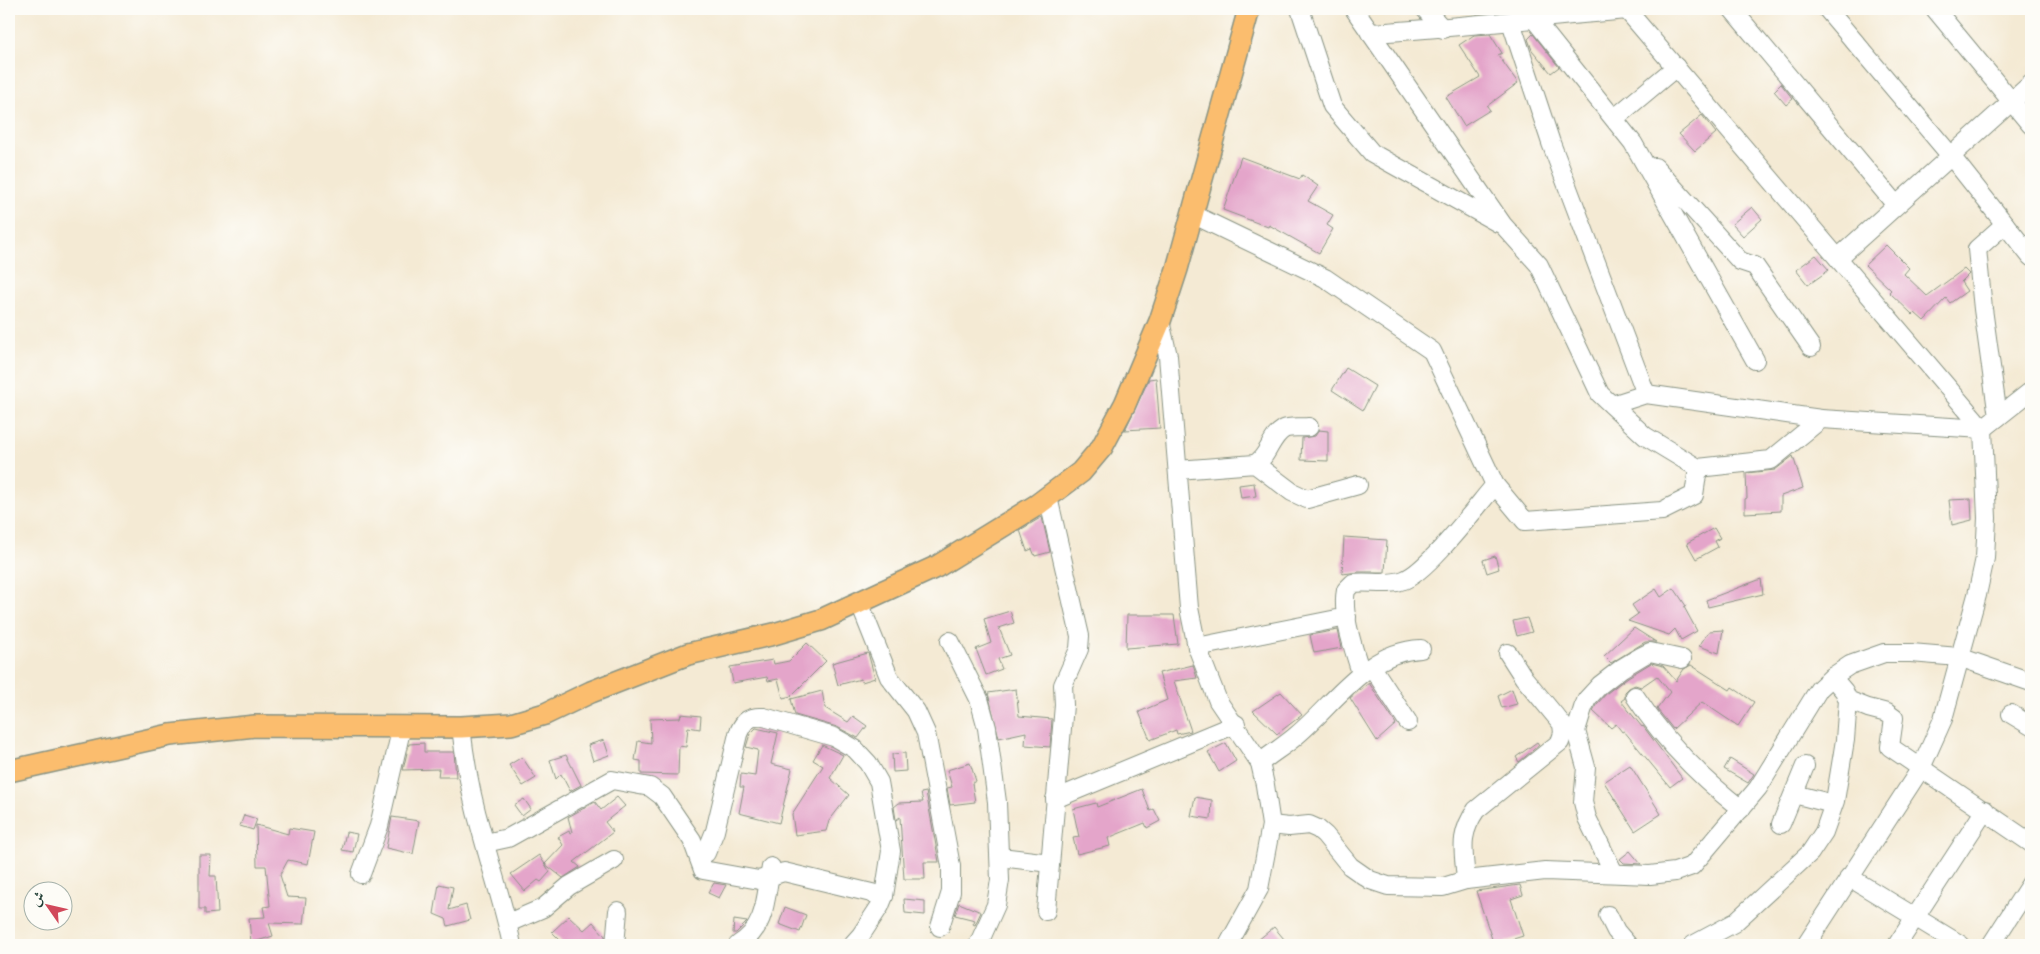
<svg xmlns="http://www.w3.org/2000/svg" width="2040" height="954" viewBox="0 0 2040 954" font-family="'Libre Bodoni',Amiri,serif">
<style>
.building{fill:#e4a5ca}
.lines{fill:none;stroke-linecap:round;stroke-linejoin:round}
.minor-casing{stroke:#8a9484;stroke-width:20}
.major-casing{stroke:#8a9484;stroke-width:24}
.minor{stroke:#fff;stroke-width:18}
.major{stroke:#fbbd6e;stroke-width:21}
</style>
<rect width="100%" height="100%" fill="#fdfcf7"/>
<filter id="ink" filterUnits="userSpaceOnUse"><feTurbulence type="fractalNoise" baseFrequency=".02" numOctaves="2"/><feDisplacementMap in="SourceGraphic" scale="10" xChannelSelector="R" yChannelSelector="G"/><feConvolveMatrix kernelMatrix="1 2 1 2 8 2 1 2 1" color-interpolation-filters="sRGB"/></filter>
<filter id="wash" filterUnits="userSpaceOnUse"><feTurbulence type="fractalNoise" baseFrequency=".0096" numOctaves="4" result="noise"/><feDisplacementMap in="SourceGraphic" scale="20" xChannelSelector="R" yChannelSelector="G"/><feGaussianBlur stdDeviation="1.12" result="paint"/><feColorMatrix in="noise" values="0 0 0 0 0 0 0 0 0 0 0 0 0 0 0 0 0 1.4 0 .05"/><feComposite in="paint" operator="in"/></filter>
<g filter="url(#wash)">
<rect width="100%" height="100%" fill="#f4ead4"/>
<g id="blocks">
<g class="building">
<polygon points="1490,34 1502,53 1498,55 1518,83 1487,106 1490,110 1464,126 1446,97 1480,77 1459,45 1474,35"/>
<polygon points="1533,34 1559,67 1551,73 1532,50 1528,39"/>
<polygon points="1781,84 1793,99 1786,105 1774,91"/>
<polygon points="1702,115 1716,133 1695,151 1679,134"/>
<polygon points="1241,157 1300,179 1302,175 1318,186 1308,201 1333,215 1327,225 1333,229 1319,253 1269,225 1268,227 1223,210"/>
<polygon points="1752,207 1762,219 1743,236 1732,224"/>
<polygon points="1886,245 1909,268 1904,274 1927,296 1964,269 1969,274 1961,282 1967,291 1950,303 1946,298 1924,321 1915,313 1913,315 1889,292 1891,290 1865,265"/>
<polygon points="1816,255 1829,270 1808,285 1796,270"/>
<polygon points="1346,368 1375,386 1363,410 1332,390"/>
<polygon points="1156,378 1160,428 1125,430 1149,379"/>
<polygon points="1319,430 1328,431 1328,461 1301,460 1302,438 1315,436"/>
<polygon points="1793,456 1803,488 1781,496 1781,511 1745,513 1745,499 1747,498 1746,473 1775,470"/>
<polygon points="1254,483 1256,496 1241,498 1239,485"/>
<polygon points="1971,499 1972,520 1952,525 1949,500"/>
<polygon points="1042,517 1050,552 1035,556 1032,549 1027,551 1020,530"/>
<polygon points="1714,528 1720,538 1715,541 1718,547 1696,559 1687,543"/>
<polygon points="1344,537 1387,540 1385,572 1359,572 1342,574"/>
<polygon points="1495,556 1499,569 1487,573 1483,560"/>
<polygon points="1761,579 1763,594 1708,607 1706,600"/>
<polygon points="1674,588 1686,606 1684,607 1697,631 1681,640 1675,629 1669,635 1628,621 1638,614 1632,605 1656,589 1661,597"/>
<polygon points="1010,611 1014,623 999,628 1010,655 998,659 1002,669 986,675 976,649 991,643 984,619"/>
<polygon points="1127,615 1174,615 1178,644 1126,648"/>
<polygon points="1527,618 1532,632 1517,636 1513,621"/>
<polygon points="1634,628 1656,642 1645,642 1611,663 1604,656"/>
<polygon points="1338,630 1342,648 1314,653 1310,635"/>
<polygon points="1723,630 1719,653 1699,646 1709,631"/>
<polygon points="807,643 826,661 791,696 783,698 778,679 768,681 767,677 733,683 730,667 773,660 774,664 789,661"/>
<polygon points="868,653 875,678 862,682 861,679 838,685 832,663"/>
<polygon points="1651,663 1663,666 1676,681 1684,669 1691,665 1730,690 1732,687 1754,702 1738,726 1702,702 1673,729 1657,709 1670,692 1657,676 1641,687 1635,685 1629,688 1625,692 1625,698 1621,701 1642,727 1643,726 1682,778 1670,787 1624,731 1622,732 1616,724 1611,728 1593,711 1596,705 1607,693 1628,677"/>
<polygon points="1193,665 1197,678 1174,681 1191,731 1177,734 1176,730 1150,740 1139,712 1167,700 1159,673"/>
<polygon points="1369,683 1396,724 1377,741 1350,698"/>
<polygon points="1016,689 1019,716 1052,719 1050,747 1025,745 1026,732 999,738 988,693"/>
<polygon points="1512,689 1517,704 1502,708 1498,696"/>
<polygon points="822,691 825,708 848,722 853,716 867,726 858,738 837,727 795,715 791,699"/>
<polygon points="1281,692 1302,715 1277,734 1253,711"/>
<polygon points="681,714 701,716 700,729 688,727 686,747 679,746 678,775 641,774 641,761 635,760 638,741 651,743 650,719 680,718"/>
<polygon points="756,728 778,733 771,764 792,769 779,823 739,813 744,787 740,787 741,774 755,776 758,750 746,747 750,734"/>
<polygon points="604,740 609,755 593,761 588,745"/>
<polygon points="1537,742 1539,745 1519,762 1516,757"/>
<polygon points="424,743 424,752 454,752 456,777 438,777 439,769 403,770 409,744"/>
<polygon points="1226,743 1236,761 1219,772 1208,752"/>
<polygon points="822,745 843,755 830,778 849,795 829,821 826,831 795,835 792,814 823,766 813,760"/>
<polygon points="905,753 906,771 893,772 892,754"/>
<polygon points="566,755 581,785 570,791 561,774 556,779 550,760"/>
<polygon points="522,757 536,778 523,786 509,765"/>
<polygon points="1730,759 1754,774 1748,783 1724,769"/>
<polygon points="970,763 976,781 972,783 975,802 950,805 947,788 952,787 947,770"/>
<polygon points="1630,765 1661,814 1635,831 1604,782"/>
<polygon points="1142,789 1150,811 1154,809 1160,821 1147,828 1145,823 1108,838 1110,846 1077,854 1073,838 1079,837 1073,809 1096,803 1097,807"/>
<polygon points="926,792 939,862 924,862 925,879 904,879 900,817 896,820 894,807 899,803 923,802 921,793"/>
<polygon points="617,797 625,806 605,822 613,832 574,862 580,867 563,878 545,864 563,845 558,837 569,831 570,833 572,832 568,817 595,802 601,810"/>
<polygon points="1195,797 1212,800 1211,819 1191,816"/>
<polygon points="524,799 531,809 522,816 514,805"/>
<polygon points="244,815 257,819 253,830 240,826"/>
<polygon points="392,817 419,821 413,854 386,848"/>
<polygon points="256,825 288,834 289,828 314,832 308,864 288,860 280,875 287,897 306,898 303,924 269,923 273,936 251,943 249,918 265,917 263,907 270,906 266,866 257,866"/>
<polygon points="346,832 357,834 353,852 342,850"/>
<polygon points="1630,851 1641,864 1624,863 1620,859"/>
<polygon points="199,855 211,855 210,876 216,876 218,913 205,914 205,909 199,909"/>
<polygon points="539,855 550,872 541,882 538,880 525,891 511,874"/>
<polygon points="714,883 726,885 719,898 708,893"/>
<polygon points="439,884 453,887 449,910 466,905 470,920 448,926 446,919 434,914"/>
<polygon points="1520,885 1523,895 1511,899 1523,936 1494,945 1476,891"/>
<polygon points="904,899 925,901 925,915 905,913"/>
<polygon points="959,903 981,912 975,925 973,924 975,920 955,915"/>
<polygon points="785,907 806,915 800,932 779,924"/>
<polygon points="569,916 584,930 593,922 605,936 605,945 565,945 552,932"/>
<polygon points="734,920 747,922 736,933 733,933"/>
<polygon points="1274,927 1289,945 1252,945"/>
</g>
</g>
</g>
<g filter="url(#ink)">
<use href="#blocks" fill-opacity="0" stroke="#8a9484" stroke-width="1"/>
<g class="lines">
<defs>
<g id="minor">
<polyline points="1300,9 1332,106 1372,153 1498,223"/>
<polyline points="1425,9 1443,29"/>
<polyline points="1526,9 1633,143 1755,360"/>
<polyline points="1626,9 1983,429 1987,518 1985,558 1977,595 1943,719 1921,768 1806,945"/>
<polyline points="1732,9 1896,205"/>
<polyline points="1827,9 1951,156 2031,257"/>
<polyline points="1935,9 2031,125"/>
<polyline points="1511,22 1551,143 1646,394"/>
<path d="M1370,33C1456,28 1542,17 1628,10L1630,9"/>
<polyline points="1615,118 1676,67"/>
<polyline points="1655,167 1740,261 1755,266 1811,347"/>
<polyline points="1192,214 1325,278 1432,351 1495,485 1525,521 1662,511 1694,495 1698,468 1645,436 1600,394 1539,265 1503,225 1354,9"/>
<polyline points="1838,258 2031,84"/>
<polyline points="1160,321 1168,356 1189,608 1197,647 1218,701 1260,763 1265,785 1271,825 1259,889 1228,945"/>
<polyline points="1612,405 1646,394 1821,419 1983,429 2031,391"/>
<polyline points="1998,417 1983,309 1977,249 2005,224"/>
<path d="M1255,464C1269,456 1270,437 1284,429C1290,426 1301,428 1309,427"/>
<polyline points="1698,468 1771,460 1821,419"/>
<polyline points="1178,470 1255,464 1292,492 1307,499 1358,485"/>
<polyline points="859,602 889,677 916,711 926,733 951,866 951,892 940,927"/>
<polyline points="950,641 979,699 987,728 997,802 1000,880 996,905 978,945"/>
<polyline points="1197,647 1347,617"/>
<polyline points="1372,667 1408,722"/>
<path d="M1361,673C1354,650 1341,614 1346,590L1353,583C1370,581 1388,586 1404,580C1428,571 1476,507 1495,485"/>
<polyline points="1832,677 1844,691 1848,700 1868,708 1887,713 1894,718 1890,747 2031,843"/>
<path d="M1635,696C1664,741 1700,777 1741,809"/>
<polyline points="2011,714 2031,726"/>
<path d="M461,727C465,762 471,796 481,830C491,868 504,906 512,945"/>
<path d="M1260,763C1272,753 1286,745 1297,735C1335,703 1367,651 1421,649"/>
<polyline points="1794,794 1833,804"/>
<polyline points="1055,799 1236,724"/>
<polyline points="1781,824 1805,766"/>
<polyline points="1271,825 1289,827 1309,825 1318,829 1325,835 1350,866 1370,880 1388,886 1443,887 1466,880 1545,871 1650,875 1675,872 1692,866 1758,788 1819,689 1832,677 1850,665 1884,653 1911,653 1959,657 2031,682"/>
<polyline points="485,843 508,838 612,780 650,787 662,796 692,840 703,870 759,880 784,872 884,896"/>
<polyline points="1001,857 1050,863"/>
<path d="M699,858L706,853L715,831L738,734C744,720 749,716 764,717L834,737L855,749L868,763L879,782L891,851L884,896L880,906L861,935L852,945"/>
<polyline points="1614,873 1587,818 1583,802 1586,767 1576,731 1583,708 1587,699 1600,685 1622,668 1642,656 1650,652 1682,659"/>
<polyline points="361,874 379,826 402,726"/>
<polyline points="1849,877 1961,945"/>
<path d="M1466,880C1464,851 1458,836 1476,810L1560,742L1563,733L1562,724L1524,678L1508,653"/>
<polyline points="1046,911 1064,705 1063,685 1079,649 1080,636 1048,497"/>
<polyline points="1608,915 1616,931 1628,945"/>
<polyline points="508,923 543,908 569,886 614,860"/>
<polyline points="615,945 618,911"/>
<path d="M738,945C767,927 765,899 771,867"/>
<polyline points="1693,945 1734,923 1810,853 1824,832 1835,801 1845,740 1848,700"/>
<polyline points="1897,945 1985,810"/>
<polyline points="1991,945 2031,883"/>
</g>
<polyline id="major" points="9,771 170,735 255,726 461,727 511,724 545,714 591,692 688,654 774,634 821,620 938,566 1037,505 1081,472 1102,447 1125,404 1160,321 1177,269 1249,9"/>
</defs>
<use href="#minor" class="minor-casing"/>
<use href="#major" class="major-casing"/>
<use href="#minor" class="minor"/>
<use href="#major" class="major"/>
</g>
</g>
<rect width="2040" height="954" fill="none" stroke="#fdfcf7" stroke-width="30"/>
<g transform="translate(48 906) rotate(304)"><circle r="24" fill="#fdfcf7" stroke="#a4b0a9"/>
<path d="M0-4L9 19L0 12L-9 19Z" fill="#d1495b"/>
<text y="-8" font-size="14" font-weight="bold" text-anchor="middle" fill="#1f3d34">ش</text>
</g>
</svg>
